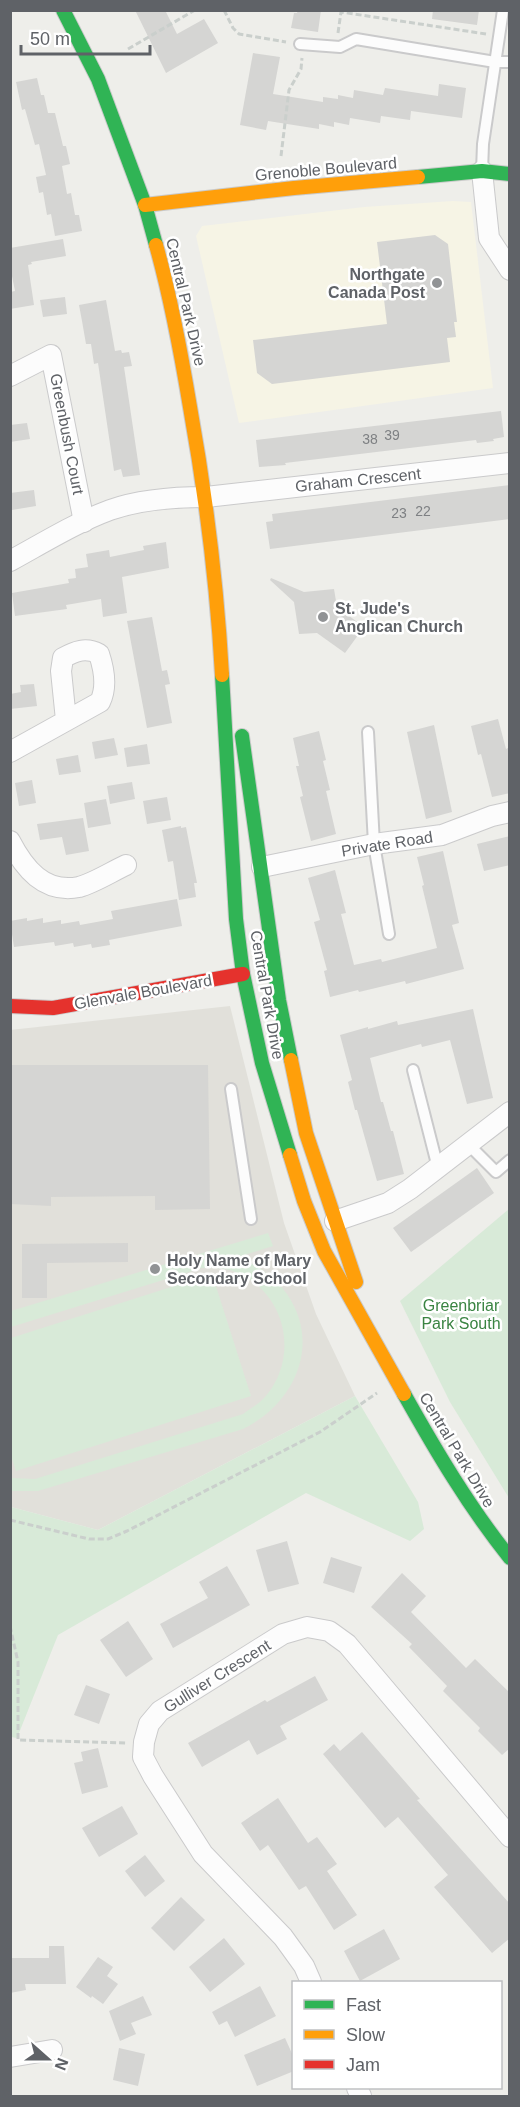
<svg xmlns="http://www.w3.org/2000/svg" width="520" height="2107" viewBox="0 0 520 2107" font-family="Helvetica,sans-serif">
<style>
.commercial{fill:#f6f4e5}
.education{fill:#e1e0da}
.green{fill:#d8ead8}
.building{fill:#d5d5d3}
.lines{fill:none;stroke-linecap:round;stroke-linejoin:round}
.lane-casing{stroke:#cacacb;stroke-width:14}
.street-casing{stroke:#cacacb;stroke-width:22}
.fast-casing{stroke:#cacaca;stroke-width:16}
.slow-casing{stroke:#cacaca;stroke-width:16}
.jam-casing{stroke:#cacaca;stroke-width:16}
.path{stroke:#cacfcc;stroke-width:3;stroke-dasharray:6 3;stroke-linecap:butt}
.lane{stroke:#fcfcfc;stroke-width:10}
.street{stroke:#fcfcfc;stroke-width:20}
.fast{stroke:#30b455;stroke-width:14}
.slow{stroke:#ff9f0a;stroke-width:14}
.jam{stroke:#e5322d;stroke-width:14}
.poi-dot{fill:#919395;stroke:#fff;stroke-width:2}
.labels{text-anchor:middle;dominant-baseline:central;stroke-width:5;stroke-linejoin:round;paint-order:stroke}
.number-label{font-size:14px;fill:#7e8083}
.street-label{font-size:16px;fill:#5f6267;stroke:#fff}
.poi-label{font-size:16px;font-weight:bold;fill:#5f6267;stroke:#fff;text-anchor:start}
.park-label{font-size:16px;fill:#3a8442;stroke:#fff}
</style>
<rect width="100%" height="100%" fill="#eeeeea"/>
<polygon class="commercial" points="453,201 471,202 493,388 239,423 196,236 202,226 364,207"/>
<polygon class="education" points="230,1006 284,1223 316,1314 355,1396 98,1530 11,1507 10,1030"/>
<g class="green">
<polygon points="509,1209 509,1498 450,1402 400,1301"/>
<path d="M268,1233L273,1246L241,1256C245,1261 251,1263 256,1266C268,1273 279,1283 287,1294C322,1345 294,1404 243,1429L38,1491H11V1478L35,1479L243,1414C250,1409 259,1404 265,1397C302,1354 284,1287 230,1270C221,1268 211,1268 202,1268L11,1327V1311Z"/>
<polygon points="212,1274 251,1396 16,1471 10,1453 11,1338"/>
<polygon points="355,1396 418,1502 424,1529 410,1541 306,1493 58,1635 17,1738 11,1737 11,1507 98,1530"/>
</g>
<g class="building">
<polygon points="135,10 165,10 177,34 204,19 218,43 166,73"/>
<polygon points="298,10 321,10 318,32 291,28 294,13 297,13"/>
<polygon points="433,10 479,10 477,25 432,19"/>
<polygon points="253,53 280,57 273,94 323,102 323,97 338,99 338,95 353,98 354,90 383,95 385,88 438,96 439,84 466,88 462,118 411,111 410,120 381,116 380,123 350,118 349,125 334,122 334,127 319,124 319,129 268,121 266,130 240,125"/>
<polygon points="37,78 41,95 44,95 48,113 55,113 63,146 66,146 70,164 62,166 67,194 71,193 75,215 79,215 82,231 55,236 51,214 47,215 43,192 39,193 36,177 46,175 39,144 35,145 25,109 22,110 16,82"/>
<polygon points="435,235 448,244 457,322 454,322 456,337 447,338 450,362 272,384 257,373 253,340 387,324 377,242"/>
<polygon points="63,239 66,256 31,262 32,264 28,265 34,305 10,309 10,292 15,291 10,266 10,248"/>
<polygon points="65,297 67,314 43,317 40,300"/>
<polygon points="106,300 115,351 121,350 122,353 129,352 132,366 124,367 140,475 123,477 121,469 114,471 98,363 94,364 91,344 86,344 82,321 79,305"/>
<polygon points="501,411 504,437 493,439 494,441 477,443 476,440 285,463 286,465 259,467 256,440"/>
<polygon points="27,423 30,439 10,442 10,425"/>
<polygon points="510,485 510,519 270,549 266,522 273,521 272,514"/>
<polygon points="34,490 36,506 12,510 10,493"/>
<polygon points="166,542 169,568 122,577 127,613 103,617 101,599 66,605 67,609 15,616 12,593 69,583 68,579 76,578 75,569 88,567 86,554 109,550 110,557 144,550 143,546"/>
<polygon points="271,578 304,592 334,589 337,607 364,627 345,653 317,633 299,634 294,602 270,580"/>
<polygon points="152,617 162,671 167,670 170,684 165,685 172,723 147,728 127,621"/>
<polygon points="34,684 37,706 10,709 10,694 21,692 20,685"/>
<polygon points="498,719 506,749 508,748 510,755 510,793 492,797 481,754 478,755 471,726"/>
<polygon points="434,725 452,812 426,819 407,732"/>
<polygon points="319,731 326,760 323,761 330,790 326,791 336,834 311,841 300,797 303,796 296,766 299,766 293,738"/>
<polygon points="114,738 118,755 95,759 92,742"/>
<polygon points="147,744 150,764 127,767 124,748"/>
<polygon points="78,755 81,772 59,775 56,759"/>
<polygon points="32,780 36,803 19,806 15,783"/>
<polygon points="132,782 135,799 110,804 107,786"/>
<polygon points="167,797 171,820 147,824 143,801"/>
<polygon points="106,799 111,824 88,828 84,803"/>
<polygon points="83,818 89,851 66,855 62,837 40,840 37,824"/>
<polygon points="181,826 181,828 186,827 197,883 194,883 196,897 179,900 173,861 168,862 162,830"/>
<polygon points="510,836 510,865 484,871 477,844"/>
<polygon points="443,851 459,923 452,925 464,969 406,984 405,981 359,992 358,990 330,997 324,971 327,970 314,922 320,920 308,878 335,870 346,913 341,914 354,965 381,959 382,962 437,948 422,886 424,885 417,857"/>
<polygon points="177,899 182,926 109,940 110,945 92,948 91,944 74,947 73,943 55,946 54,942 14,947 10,921 27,918 27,921 43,918 43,923 61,920 61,924 79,921 80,925 113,919 111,911"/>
<polygon points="473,1009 493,1098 467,1104 450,1040 422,1047 421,1044 370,1058 381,1102 383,1102 391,1131 393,1131 404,1174 377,1181 357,1110 355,1110 348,1082 352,1080 340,1035 368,1027 368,1029 397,1021 398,1025"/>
<polygon points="10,1065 208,1065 210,1209 155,1210 155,1196 51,1197 51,1206 10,1204"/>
<polygon points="477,1168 494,1193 411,1252 393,1228"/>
<polygon points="128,1243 128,1262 47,1263 47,1298 22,1298 22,1244"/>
<polygon points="287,1541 299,1584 268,1592 256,1550"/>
<polygon points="331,1557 362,1567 354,1593 323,1583"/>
<polygon points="227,1566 250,1605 173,1648 160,1624 208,1598 199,1582"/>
<polygon points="402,1573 426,1596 411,1612 466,1668 475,1659 510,1693 510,1748 502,1755 478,1731 480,1728 443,1691 447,1686 409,1647 412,1644 371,1607"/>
<polygon points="128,1621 153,1659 126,1677 100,1640"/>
<polygon points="315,1676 328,1700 280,1726 287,1739 257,1755 249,1740 202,1767 188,1743 265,1700 267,1702"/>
<polygon points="86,1685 110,1694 99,1724 74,1715"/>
<polygon points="362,1732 420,1799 417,1800 510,1904 510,1938 492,1953 434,1887 448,1875 398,1817 385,1828 323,1754 334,1744 340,1751"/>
<polygon points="98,1748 108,1787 82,1794 74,1763 83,1761 81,1752"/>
<polygon points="278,1798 308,1843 317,1837 337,1864 327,1871 357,1915 334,1930 306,1886 299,1890 268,1845 260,1851 241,1823"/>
<polygon points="122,1806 138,1834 99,1857 82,1828"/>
<polygon points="145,1855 165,1881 145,1897 125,1871"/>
<polygon points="181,1897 205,1920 174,1951 151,1928"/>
<polygon points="384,1929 400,1959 360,1981 344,1951"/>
<polygon points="224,1938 245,1964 210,1992 189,1967"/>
<polygon points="49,1946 64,1946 66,1984 25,1984 26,1990 10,1993 10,1958 49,1958"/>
<polygon points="98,1957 113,1967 107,1976 118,1984 103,2004 92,1996 91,1998 76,1987"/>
<polygon points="260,1986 276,2016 235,2037 227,2021 219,2025 212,2012"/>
<polygon points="143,1996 152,2015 131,2023 136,2034 120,2041 109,2011"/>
<polygon points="285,2038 294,2058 294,2071 257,2086 244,2055"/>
<polygon points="119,2048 145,2054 138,2086 113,2080"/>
</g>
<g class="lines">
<defs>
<g id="lane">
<polyline points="300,44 340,47 356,39 495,62 510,62"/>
<polyline points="482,171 483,144 503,10"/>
<polyline points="368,732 374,844 389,934"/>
<polyline points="413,1070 438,1168"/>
<polyline points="231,1089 251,1219"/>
<polyline points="469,1145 496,1172 510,1160"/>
</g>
<g id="street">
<polyline points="482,171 489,238 510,270"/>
<polyline points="10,376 51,355 84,522"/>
<path d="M10,561C43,543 75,523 110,510C141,499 174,497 206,497L510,463"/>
<path d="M10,752L100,702C107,688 104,669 99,654C86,647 75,651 63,658L61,671L66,720"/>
<path d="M10,841C24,868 44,894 79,887C94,883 111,872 126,865"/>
<polyline points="262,867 374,844 442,835 492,816 510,812"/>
<polyline points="335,1221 388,1203 410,1189 510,1112"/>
<polyline points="311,1982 304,1966 283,1937 203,1854 153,1776 143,1757 144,1742 149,1724 160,1711 283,1634 307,1627 329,1631 347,1644 510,1837"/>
<polyline points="10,2057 52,2050"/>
<polyline points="357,2088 361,2096"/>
</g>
<g id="fast">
<polyline points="63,10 98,79 145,205 156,245"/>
<polyline points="418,177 482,171 510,174"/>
<polyline points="222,675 236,919 243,974 262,1063 290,1155"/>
<polyline points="242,736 279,1000 291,1060"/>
<path d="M404,1394C436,1451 469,1507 510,1558"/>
</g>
<g id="slow">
<polyline points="145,205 294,188 418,177"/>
<path d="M156,245C171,298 181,353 190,407C206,496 217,585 222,675"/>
<polyline points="291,1060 306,1133 356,1282"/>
<polyline points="290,1155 304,1201 324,1251 404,1394"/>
</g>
<polyline id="jam" points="10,1006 53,1008 243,974"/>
</defs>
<use href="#lane" class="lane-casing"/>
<use href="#street" class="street-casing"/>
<use href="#fast" class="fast-casing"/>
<use href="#slow" class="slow-casing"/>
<use href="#jam" class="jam-casing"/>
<g class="path">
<polyline points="224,10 233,28 239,34 286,42"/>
<polyline points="338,33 341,12 486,34"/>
<polyline points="128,49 195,10"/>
<polyline points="281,156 289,90 301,69 302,58"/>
<polyline points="10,1520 89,1539 108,1539 127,1531 320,1432 377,1393"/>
<polyline points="10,1626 18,1662 18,1740 127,1743"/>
</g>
<use href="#lane" class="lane"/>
<use href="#street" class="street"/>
<use href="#fast" class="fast"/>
<use href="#slow" class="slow"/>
<use href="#jam" class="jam"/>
</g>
<g class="poi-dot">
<circle cx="437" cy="283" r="6"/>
<circle cx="323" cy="617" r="6"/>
<circle cx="155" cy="1269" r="6"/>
</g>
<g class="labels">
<g class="number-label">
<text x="392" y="435">39</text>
<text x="370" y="439">38</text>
<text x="423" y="511">22</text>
<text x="399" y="513">23</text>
</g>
<g class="street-label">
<text transform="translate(326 169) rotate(-5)">Grenoble Boulevard</text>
<text transform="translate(186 302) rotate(77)">Central Park Drive</text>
<text transform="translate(67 434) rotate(79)">Greenbush Court</text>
<text transform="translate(358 480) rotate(-6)">Graham Crescent</text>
<text transform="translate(387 844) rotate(-9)">Private Road</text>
<text transform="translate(143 992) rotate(-10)">Glenvale Boulevard</text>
<text transform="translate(267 995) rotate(80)">Central Park Drive</text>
<text transform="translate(457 1450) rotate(59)">Central Park Drive</text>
<text transform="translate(217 1676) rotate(-32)">Gulliver Crescent</text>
</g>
<g class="poi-label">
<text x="425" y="274" text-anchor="end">Northgate<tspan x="425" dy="18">Canada Post</tspan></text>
<text x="335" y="608">St. Jude's<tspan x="335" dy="18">Anglican Church</tspan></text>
<text x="167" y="1260">Holy Name of Mary<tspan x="167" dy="18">Secondary School</tspan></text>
</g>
<g class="park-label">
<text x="461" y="1305">Greenbriar<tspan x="461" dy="18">Park South</tspan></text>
</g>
</g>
<rect width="520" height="2107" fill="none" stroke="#5f6267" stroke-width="24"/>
<rect x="292" y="1981" width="210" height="108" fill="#ffffff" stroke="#bfc0c2" stroke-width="1.5"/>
<rect x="304" y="2000" width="30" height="9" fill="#30b455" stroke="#bfc0c2" stroke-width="1.5"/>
<text x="346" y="2011" font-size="18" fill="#5f6267">Fast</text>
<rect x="304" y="2030" width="30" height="9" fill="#ff9f0a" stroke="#bfc0c2" stroke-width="1.5"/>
<text x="346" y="2041" font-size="18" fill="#5f6267">Slow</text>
<rect x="304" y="2060" width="30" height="9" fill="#e5322d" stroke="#bfc0c2" stroke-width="1.5"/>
<text x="346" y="2071" font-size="18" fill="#5f6267">Jam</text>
<g transform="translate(48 2059) rotate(111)" stroke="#ffffff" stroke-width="4.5" paint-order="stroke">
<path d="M0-4.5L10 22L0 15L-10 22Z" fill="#5f6267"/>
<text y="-9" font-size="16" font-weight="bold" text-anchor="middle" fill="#5f6267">N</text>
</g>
<path d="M21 45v9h129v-9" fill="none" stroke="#5f6267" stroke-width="3"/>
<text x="30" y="45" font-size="18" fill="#5f6267" stroke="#ffffff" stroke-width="4.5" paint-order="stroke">50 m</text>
</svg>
